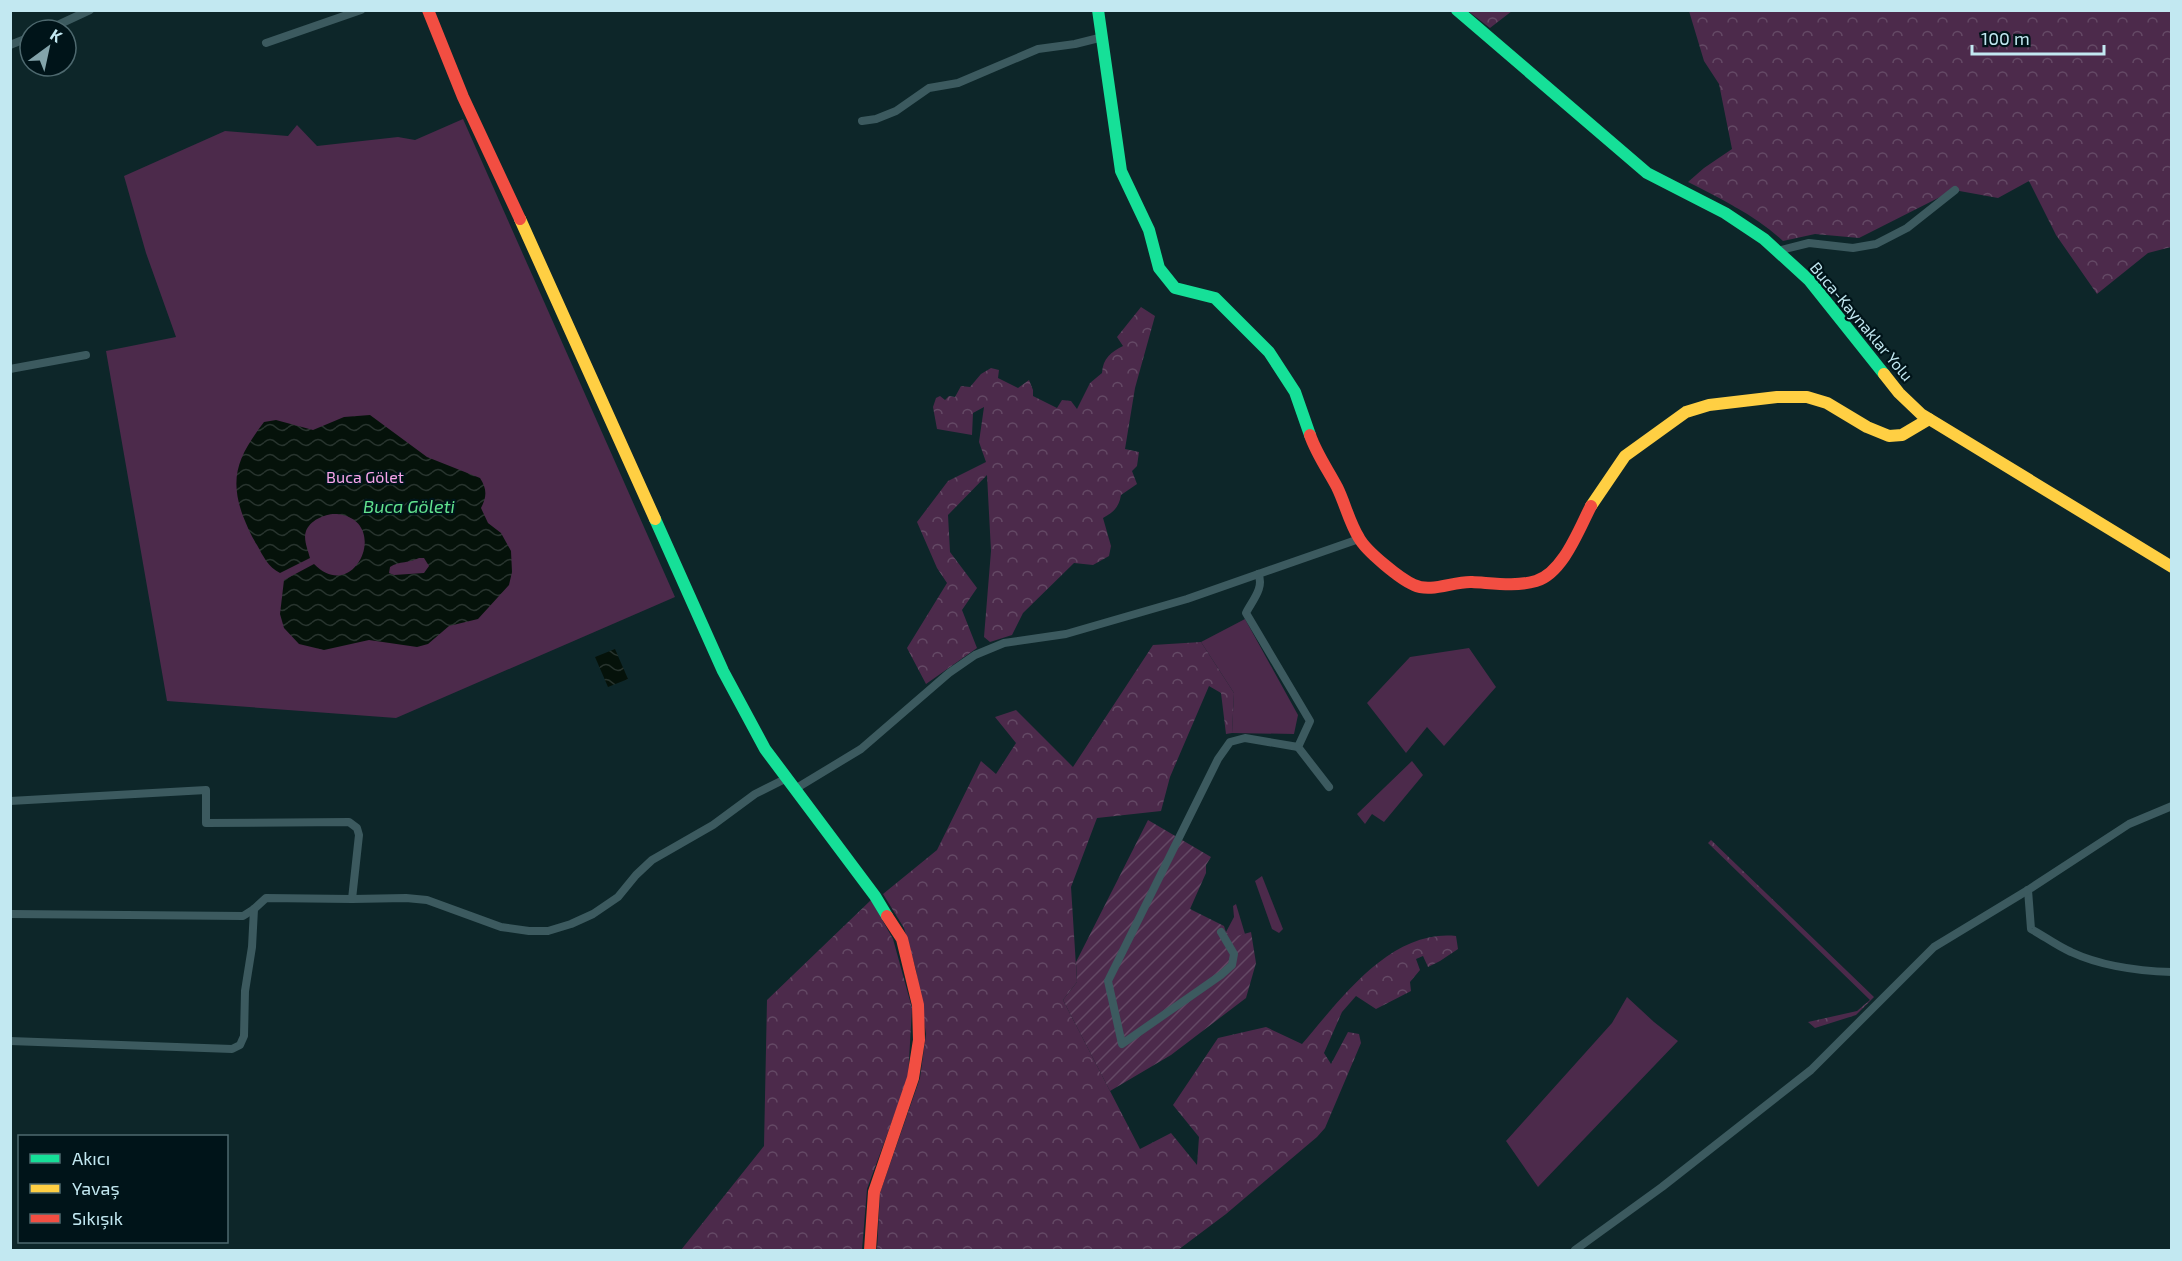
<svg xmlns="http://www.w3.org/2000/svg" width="2182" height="1261" viewBox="0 0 2182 1261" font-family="'Exo 2',sans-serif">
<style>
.green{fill:#4c2a4b}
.forest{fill:url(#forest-crowns)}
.garden{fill:url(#garden-furrows)}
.water{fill:url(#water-waves);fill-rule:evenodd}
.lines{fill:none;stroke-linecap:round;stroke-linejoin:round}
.street{stroke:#3c5a5f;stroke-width:8}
.fast{stroke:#16e098;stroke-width:12}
.slow{stroke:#ffcf43;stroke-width:12}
.jam{stroke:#f24e42;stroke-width:12}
.labels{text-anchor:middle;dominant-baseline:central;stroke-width:4.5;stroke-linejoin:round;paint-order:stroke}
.street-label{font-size:16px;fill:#c2e8f1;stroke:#001419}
.park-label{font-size:16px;fill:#f8a5eb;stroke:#001419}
.water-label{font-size:18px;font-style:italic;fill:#61e28e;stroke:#001419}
</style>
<defs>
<pattern id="forest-crowns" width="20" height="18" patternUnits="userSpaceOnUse" patternTransform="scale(1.5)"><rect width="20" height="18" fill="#4c2a4b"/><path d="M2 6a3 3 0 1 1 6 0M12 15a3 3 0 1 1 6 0" fill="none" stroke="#644965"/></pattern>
<pattern id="garden-furrows" width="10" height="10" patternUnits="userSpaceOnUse" patternTransform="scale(1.5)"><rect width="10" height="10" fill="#4c2a4b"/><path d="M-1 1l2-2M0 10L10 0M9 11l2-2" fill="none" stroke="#644965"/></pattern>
<pattern id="water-waves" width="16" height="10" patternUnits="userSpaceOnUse" patternTransform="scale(1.5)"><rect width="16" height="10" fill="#05120a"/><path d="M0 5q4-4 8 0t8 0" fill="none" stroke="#28342e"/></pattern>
</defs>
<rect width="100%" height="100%" fill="#0d2629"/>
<g class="green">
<polygon points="463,119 675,597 396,718 167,701 106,351 176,337 146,253 124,176 225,131 288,136 297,125 317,146 398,137 415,140"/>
<polygon points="1245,619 1298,715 1294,734 1232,733 1234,693 1201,642"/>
<polygon points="1469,648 1496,687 1444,746 1427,727 1406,753 1367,703 1410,657"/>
<polygon points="1412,761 1423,775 1384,822 1372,814 1365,824 1357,814"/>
<polygon points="1262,876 1283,929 1279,933 1272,929 1255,881"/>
<polygon points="1236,904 1245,934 1233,938 1226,932 1234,917 1233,906"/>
<polygon points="1627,997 1654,1022 1678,1041 1538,1187 1506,1141 1612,1023"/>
</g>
<g class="forest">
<polygon points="1468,11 1512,11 1490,28"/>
<path d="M1689,11H2171V247L2148,253L2097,294L2056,235L2029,181L1998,198L1954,190L1859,238L1815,234L1783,241C1755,215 1721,199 1688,182L1704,168L1732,149L1719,84L1704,61Z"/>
<path d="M1141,307L1155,316L1135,388L1125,449L1139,452L1137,466L1132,471L1137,484L1121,495C1119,507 1114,512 1103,518L1111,546L1109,556L1093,565L1074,563L1023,613L1012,635L990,642L984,637L991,551L987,475L948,515L950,552L977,588L962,610L977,648L926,684L907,648L947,583L937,568L917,522L948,481L986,462L979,442L984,407L973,413L972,435L937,429L933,407L936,398L940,396L945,400L949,396L955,397L961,386L970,387L981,374L991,368L999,370L998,378L1018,388L1029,380L1033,390V396L1057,408L1062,400L1071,401L1077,409L1090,383L1102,373C1103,358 1111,352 1123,346L1117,337Z"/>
<path d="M1201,642L1234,693L1232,733L1226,734L1221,693L1209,686L1170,777L1161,811L1097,818L1071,887L1077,982L1063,1000L1140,1149L1171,1133L1197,1165L1199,1137L1173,1105L1218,1038L1266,1027L1302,1044C1340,1000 1390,929 1456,936L1458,949L1440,961L1428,967L1423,956L1416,959L1420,970L1410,982L1411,991L1376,1009L1356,996L1342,1012L1324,1053L1331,1064L1348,1032L1359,1034L1361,1043L1325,1128L1317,1137L1226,1214L1178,1250H877L880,1193L920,1078L926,1034L916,970L904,928L883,894L937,850L981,761L996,774L1016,743L995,717L1016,710L1073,767L1153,645Z"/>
<polygon points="1711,840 1874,997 1856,1015 1815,1028 1808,1022 1857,1011 1870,1000 1708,843"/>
<polygon points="871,900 893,939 912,1008 908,1078 867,1189 862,1250 681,1250 764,1146 767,1000"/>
</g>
<polygon class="garden" points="1148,820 1211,857 1206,865 1206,873 1190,909 1224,926 1226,932 1233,937 1251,932 1256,963 1246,998 1171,1055 1110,1091 1063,1000 1077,982 1076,962"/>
<g class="water">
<path d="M370,415L427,457L480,478C487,489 487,496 481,508L488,523L501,533L511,551L512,572L509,585L478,619L449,626L428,644L417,647L369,640L324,650L299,644L284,628L280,614L284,580L314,564C355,606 392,520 337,514C326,513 310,520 306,531C303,539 308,550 310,558L280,573C268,567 263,556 257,545C251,536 247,526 243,516C228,476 240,454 264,422L276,420L313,430L344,417ZM419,558H424L429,566L424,573L394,575L389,573L390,567C399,561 410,563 419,558Z"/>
<polygon points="615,649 628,679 608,687 595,657"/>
</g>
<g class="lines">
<g class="street">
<polyline points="47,30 90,10"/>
<polyline points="266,43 361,10"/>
<polyline points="10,45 30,37"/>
<polyline points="862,121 876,119 896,111 929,88 958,83 1038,49 1075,44 1103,37"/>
<polyline points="1777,251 1809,243 1853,248 1876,244 1907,228 1955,190"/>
<polyline points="10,369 86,355"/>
<path d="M1258,574C1265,587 1252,601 1246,613L1310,721L1298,747L1329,787"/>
<polyline points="795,789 861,749 949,673 975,655 1004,643 1066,634 1187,599 1359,539"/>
<polyline points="10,801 206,790 206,823 349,822 357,828 359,835 352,899"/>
<path d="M2028,890L2031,929C2044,936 2057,946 2071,952C2101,966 2139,971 2172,972"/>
<polyline points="10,914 243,916 254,909 266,898 352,899 406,898 427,900 501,927 529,931 548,931 571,924 593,914 618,897 636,875 652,860 713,825 755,794 787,778"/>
<polyline points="1221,932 1234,954 1232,965 1221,975 1122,1044 1108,981 1218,759 1230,742 1245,738 1298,747"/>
<polyline points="10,1041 232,1049 240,1045 244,1036 245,991 252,947 254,909"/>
<polyline points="1575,1250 1662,1187 1811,1070 1934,947 2028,890 2129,824 2172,806"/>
</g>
<g class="fast">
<polyline points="1098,10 1121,171 1149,230 1159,268 1175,288 1215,298 1269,352 1295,392 1310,435"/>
<polyline points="1457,10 1647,173 1725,213 1764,239 1809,280 1884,374"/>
<polyline points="655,519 723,671 765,749 875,896 887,916"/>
</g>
<g class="slow">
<polyline points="520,219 655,519"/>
<polyline points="1884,374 1899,393 1921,414 2172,567"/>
<polyline points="1591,506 1625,456 1686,412 1709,405 1777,397 1807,397 1827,403 1867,427 1889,436 1902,435 1929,419"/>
</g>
<g class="jam">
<polyline points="428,10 463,97 520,219"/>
<path d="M1310,435C1316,453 1328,470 1337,487C1345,503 1349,522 1359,538C1366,551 1400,579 1414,585C1431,593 1454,581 1472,582C1492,583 1516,587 1536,581C1563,573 1579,529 1591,506"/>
<polyline points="870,1250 874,1192 913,1078 919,1040 918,1005 902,939 887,916"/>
</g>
</g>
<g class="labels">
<g class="street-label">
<text transform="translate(1862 321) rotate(50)">Buca-Kaynaklar Yolu</text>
</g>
<g class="park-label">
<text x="365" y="476">Buca Gölet</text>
</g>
<g class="water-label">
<text x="409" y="506">Buca Göleti</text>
</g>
</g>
<rect width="2182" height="1261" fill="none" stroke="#c2e8f1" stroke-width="24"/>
<rect x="18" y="1135" width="210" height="108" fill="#001419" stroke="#4e696f" stroke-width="1.5"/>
<rect x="30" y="1154" width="30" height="9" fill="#16e098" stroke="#4e696f" stroke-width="1.5"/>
<text x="72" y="1165" font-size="18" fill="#c2e8f1">Akıcı</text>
<rect x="30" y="1184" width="30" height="9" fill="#ffcf43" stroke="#4e696f" stroke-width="1.5"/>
<text x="72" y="1195" font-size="18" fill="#c2e8f1">Yavaş</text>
<rect x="30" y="1214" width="30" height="9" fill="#f24e42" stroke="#4e696f" stroke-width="1.5"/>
<text x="72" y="1225" font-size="18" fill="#c2e8f1">Sıkışık</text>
<g transform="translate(48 48) rotate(33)"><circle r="28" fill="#001419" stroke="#4e696f" stroke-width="1.5"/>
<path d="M0-4.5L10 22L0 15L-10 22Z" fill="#83a4ab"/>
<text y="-9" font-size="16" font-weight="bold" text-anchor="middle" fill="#c2e8f1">K</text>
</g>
<path d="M1972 45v9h132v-9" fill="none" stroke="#c2e8f1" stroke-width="3"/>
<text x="1981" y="45" font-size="18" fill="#c2e8f1" stroke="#001419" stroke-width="4.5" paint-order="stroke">100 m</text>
</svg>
